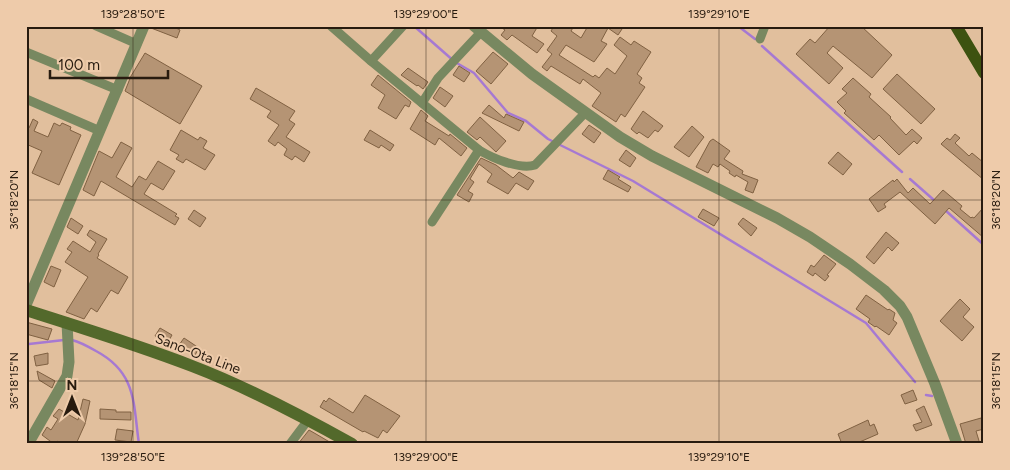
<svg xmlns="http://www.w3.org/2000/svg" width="1010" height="470" viewBox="0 0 1010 470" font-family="Figtree,sans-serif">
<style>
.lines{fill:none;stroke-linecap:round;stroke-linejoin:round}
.stream{stroke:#a679d2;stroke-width:2.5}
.building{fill:#b59474;stroke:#806142}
.minor{stroke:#788860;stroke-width:9}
.tertiary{stroke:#788860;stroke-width:11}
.secondary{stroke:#53692b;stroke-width:12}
.primary{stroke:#3d5210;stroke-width:12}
.ticks{fill:none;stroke:#281b0f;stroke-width:1;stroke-opacity:0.45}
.labels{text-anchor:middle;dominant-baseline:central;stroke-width:4;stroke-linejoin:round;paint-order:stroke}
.street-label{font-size:14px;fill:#281b0f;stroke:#eecbaa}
.neatline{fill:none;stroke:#281b0f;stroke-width:2}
.ticks-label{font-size:12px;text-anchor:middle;fill:#281b0f}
</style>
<rect width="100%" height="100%" fill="#e1bf9d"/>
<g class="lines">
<g class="stream">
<polyline points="414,26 455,62 474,73 508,113 526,121 548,139 633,181 866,323 915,382"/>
<polyline points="738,26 755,39"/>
<polyline points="762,46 902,172"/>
<polyline points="910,179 935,201"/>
<polyline points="945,210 984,245"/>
<path d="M72,340C80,342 89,347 96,351C137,373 133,403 139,444"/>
<polyline points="26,342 29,344 64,340"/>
<polyline points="926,395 932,396"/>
</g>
</g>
<g class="building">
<polygon points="151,26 172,26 180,30 177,38 151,28"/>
<polygon points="499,26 538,26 532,36 544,44 537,53 512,35 507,40 501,35 505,30"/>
<polygon points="554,26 574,26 571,31 581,38 588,26 618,26 622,29 618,35 608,28 601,41 607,44 594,62 566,45 559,55 593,77 595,75 599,78 607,68 615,74 627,56 614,45 620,37 631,45 634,41 651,52 637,74 642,78 639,83 645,87 625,117 621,114 616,122 592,106 601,93 583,79 580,84 551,66 547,71 542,67 552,54 547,50 557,36 551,31"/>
<polygon points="830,26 861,26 892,55 872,78 833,46 827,53 843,68 829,84 796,54 810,39 815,43"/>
<polygon points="493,52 508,64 491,84 476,71"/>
<polygon points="145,53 202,86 180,124 125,91 131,76"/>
<polygon points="459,66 470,73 464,82 453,75"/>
<polygon points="408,68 428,82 423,89 418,85 417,86 401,75"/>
<polygon points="897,74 935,109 921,124 883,89"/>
<polygon points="378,75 411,102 409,107 405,105 396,119 378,108 385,95 371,85"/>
<polygon points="853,78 871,94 869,97 891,117 890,118 906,135 912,129 922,138 917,144 914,141 899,155 879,135 874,140 844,113 846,111 837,102 847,93 842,89"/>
<polygon points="440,87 453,96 445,107 433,98"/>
<polygon points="256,88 295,111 289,120 295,124 286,137 310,152 304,162 295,156 292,160 284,155 287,149 278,142 275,146 268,141 279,125 267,117 271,111 250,99"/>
<polygon points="489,105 504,118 506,114 524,122 519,131 482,113"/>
<polygon points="421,110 428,116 425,121 449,136 450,134 467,148 461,156 439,138 435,145 410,129"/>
<polygon points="643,111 663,126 658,132 655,130 648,138 639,132 637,134 631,129"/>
<polygon points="480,117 506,141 496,152 480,137 477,140 467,132"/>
<polygon points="33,119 38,122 34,131 48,137 54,123 60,126 62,123 71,127 70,130 81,135 59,185 32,173 42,151 26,144 26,127 29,128"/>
<polygon points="589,125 601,133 594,143 582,134"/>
<polygon points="692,126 704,137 689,157 674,147"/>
<polygon points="181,130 198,140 200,137 207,141 203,148 215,155 205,170 186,159 183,163 176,159 179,155 170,150"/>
<polygon points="370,130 394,145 390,151 381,145 379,148 364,140"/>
<polygon points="955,134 960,138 955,143 969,156 972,153 984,163 984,180 941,144 947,138 950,140"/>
<polygon points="713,139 730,151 724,159 743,171 742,174 758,180 753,193 745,190 748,182 736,175 735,177 729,173 730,171 720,164 718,167 713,164 708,173 696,167 710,141"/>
<polygon points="121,142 132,148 116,177 132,187 139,176 146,180 158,161 175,171 163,190 151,183 144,194 177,214 175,216 179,218 175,225 101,181 94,196 83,190 99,151 112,158"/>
<polygon points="626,150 636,158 630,167 619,160"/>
<polygon points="838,152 852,164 843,175 828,163"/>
<polygon points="481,158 496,165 513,178 519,172 534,181 528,190 516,183 508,194 487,182 492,174 479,164 470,179 474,182 468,191 473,194 469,202 457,195"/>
<polygon points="608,170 620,177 618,179 631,187 628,192 603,179"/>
<polygon points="897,179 908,193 913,188 930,204 943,190 962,206 960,209 971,218 972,217 974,218 984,207 984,238 949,208 935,224 900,192 884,204 886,207 878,212 869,199 893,180 894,182"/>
<polygon points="703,209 719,218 714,226 698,217"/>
<polygon points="194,210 206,218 200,227 188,219"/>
<polygon points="71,218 83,226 78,234 67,227"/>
<polygon points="743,218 757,228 751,236 738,224"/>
<polygon points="90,230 107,239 98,254 99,255 97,258 128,277 118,294 111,290 97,312 91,308 84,319 66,312 88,277 65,262 72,252 67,249 73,241 90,252 96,242 87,235"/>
<polygon points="886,232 899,243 892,251 888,247 874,264 866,257"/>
<polygon points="824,255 836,264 827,275 829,276 825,281 815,273 813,276 807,272 811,265 814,267"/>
<polygon points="51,266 61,270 54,287 44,282"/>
<polygon points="866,295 888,310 889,309 895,313 893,320 897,323 889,335 876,326 875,327 868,322 870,319 856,309"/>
<polygon points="960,299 970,309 963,317 974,327 962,341 940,321"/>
<polygon points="26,322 52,329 48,340 26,334"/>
<polygon points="160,328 172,335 167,344 155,336"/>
<polygon points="184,338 199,348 195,355 179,345"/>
<polygon points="48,353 48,364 36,366 34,356"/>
<polygon points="37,371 55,381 52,388 39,380"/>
<polygon points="913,390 917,400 905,404 901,395"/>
<polygon points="365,395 400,416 387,433 383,430 378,438 364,431 363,432 320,407 324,400 326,402 329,398 353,413"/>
<polygon points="83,399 90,401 85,424 76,444 61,444 57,441 54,444 42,435 47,427 51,430 58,419 53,416 59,409 78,420"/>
<polygon points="924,406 932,425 916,431 913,425 922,422 916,410"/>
<polygon points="100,409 116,410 116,412 131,412 131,420 100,419"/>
<polygon points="981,418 984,429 976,431 980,444 966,444 960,424"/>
<polygon points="868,420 870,426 874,424 878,434 855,444 842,444 838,434"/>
<polygon points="117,429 133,431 131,442 115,440"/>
<polygon points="309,430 316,434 333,444 298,444"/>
</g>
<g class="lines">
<g class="minor">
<polyline points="96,26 137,44"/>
<path d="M331,26L371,61L479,150C492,158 520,170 535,165L585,113"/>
<polyline points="760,39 765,26"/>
<polyline points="26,52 118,90"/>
<polyline points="371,61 403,26"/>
<polyline points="26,99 100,131"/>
<polyline points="422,103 438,78 481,32"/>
<polyline points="432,222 479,150"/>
<polyline points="290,444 308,420"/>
</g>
<g class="tertiary">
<polyline points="474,26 532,74 620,137 652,156 777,218 810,237 850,264 884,290 900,306 907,317 935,384 957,444"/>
<polyline points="26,305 144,26"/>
<polyline points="28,444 67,376 69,362 67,323"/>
</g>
<path class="secondary" d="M26,310C82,328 138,345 192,366C247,387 300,415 352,444"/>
<polyline class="primary" points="956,26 984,73"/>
</g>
<path class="ticks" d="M133,26V444M426,26V444M719,26V444M26,200H984M26,381H984"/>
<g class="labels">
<g class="street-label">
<text transform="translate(198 354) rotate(21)">Sano-Ota Line</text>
</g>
</g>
<rect width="1010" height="470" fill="none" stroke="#eecbaa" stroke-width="55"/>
<g transform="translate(72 398)" stroke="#eecbaa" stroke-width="4" paint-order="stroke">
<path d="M0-4L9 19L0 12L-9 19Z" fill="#281b0f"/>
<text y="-8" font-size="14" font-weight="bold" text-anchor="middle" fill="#281b0f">N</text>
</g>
<path d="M50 70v8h118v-8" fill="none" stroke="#281b0f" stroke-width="2.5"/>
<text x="58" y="70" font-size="15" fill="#281b0f" stroke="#eecbaa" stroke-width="4" paint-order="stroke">100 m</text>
<rect x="28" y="28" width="954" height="414" class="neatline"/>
<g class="ticks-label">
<text x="133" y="18">139°28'50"E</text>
<text x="426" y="18">139°29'00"E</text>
<text x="719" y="18">139°29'10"E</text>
<text transform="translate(14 200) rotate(-90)" y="4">36°18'20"N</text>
<text transform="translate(996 200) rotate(-90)" y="4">36°18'20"N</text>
<text transform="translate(14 381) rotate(-90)" y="4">36°18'15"N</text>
<text transform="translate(996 381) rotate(-90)" y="4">36°18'15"N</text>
<text x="133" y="461">139°28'50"E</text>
<text x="426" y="461">139°29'00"E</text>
<text x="719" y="461">139°29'10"E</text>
</g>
</svg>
